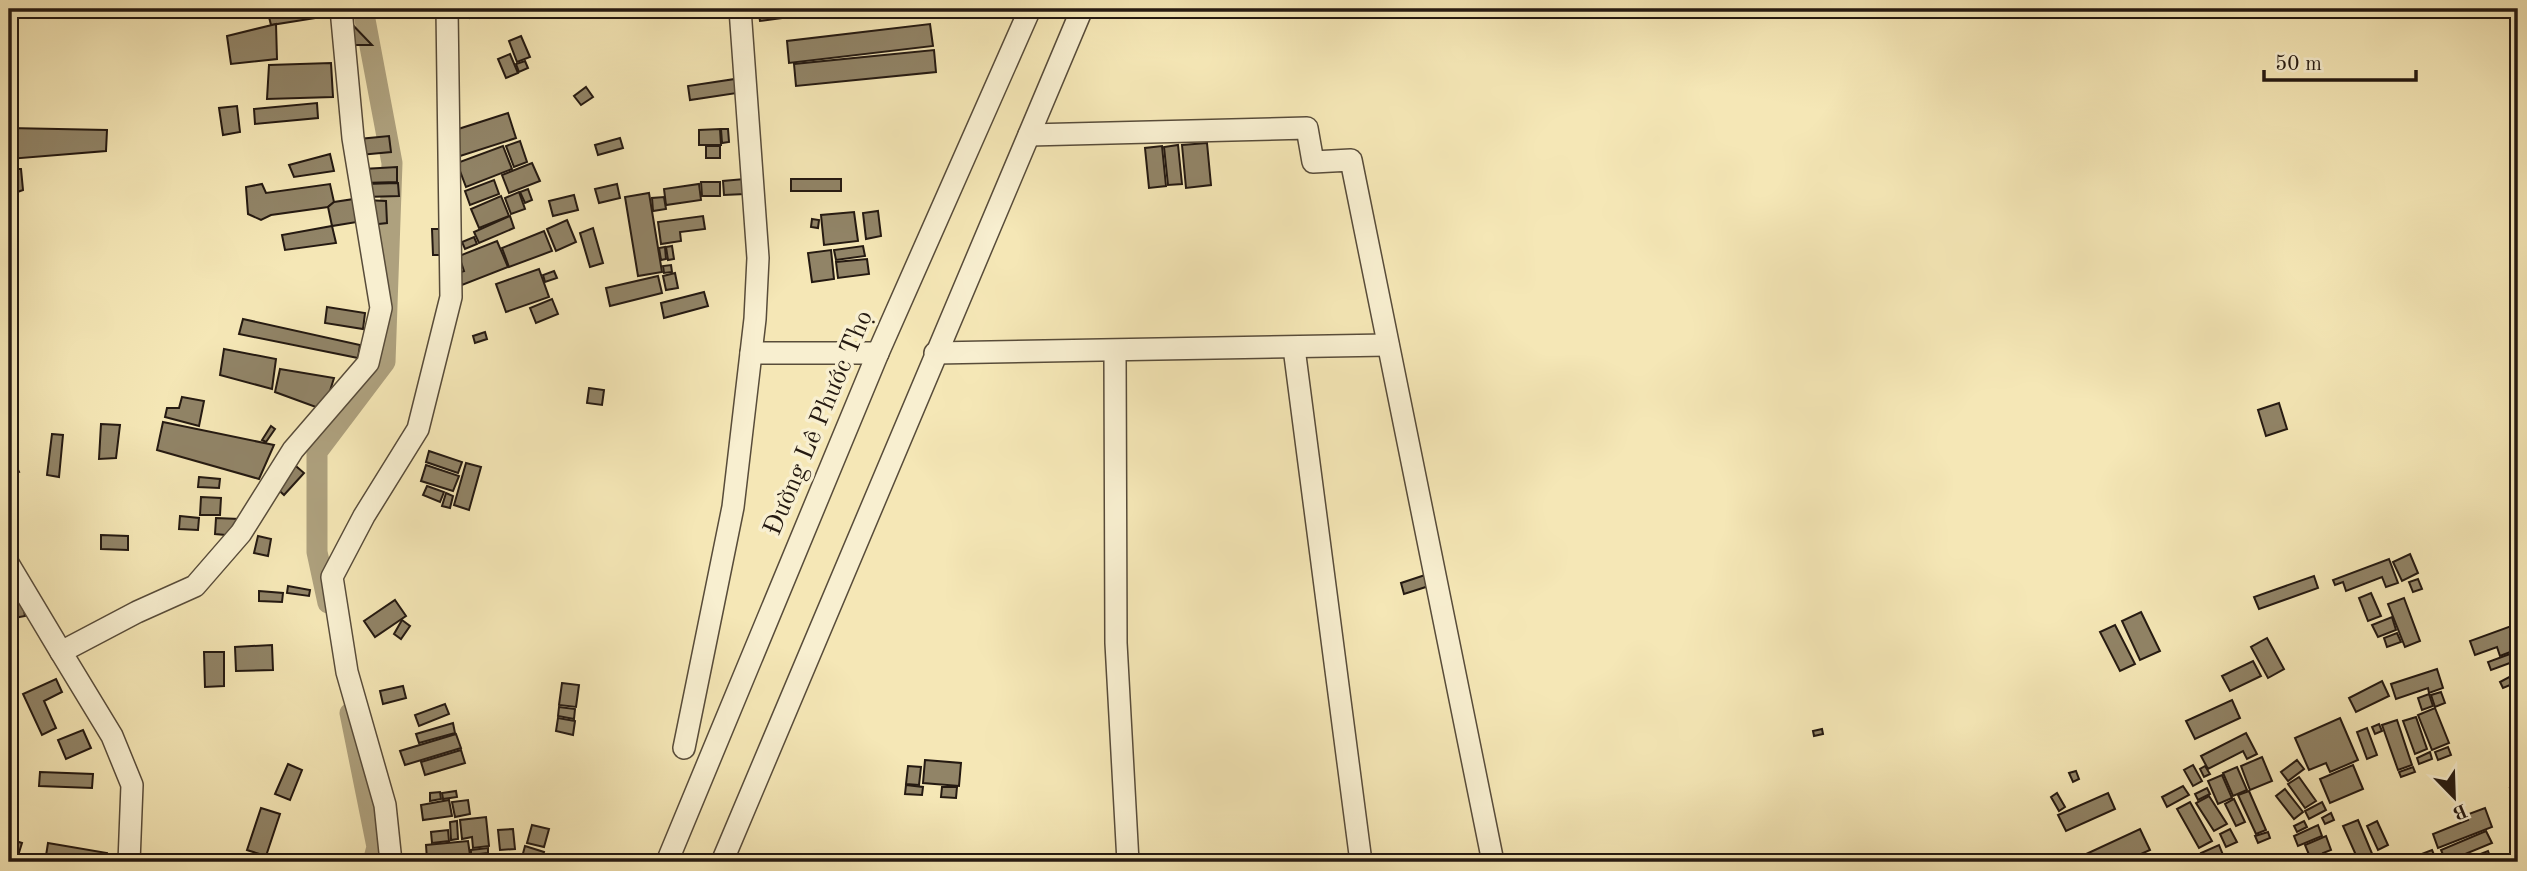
<svg xmlns="http://www.w3.org/2000/svg" width="2527" height="871" viewBox="0 0 2527 871" font-family="'Old Standard TT',serif">
<style>
.lines{fill:none;stroke-linecap:round;stroke-linejoin:round}
.canal{stroke:#aea17e;stroke-width:21}
.building{fill:#918467;stroke:#241911;stroke-width:2}
.minor-casing{stroke:#584c3a;stroke-width:24}
.minor{stroke:#f8efd0;stroke-width:21}
.labels{text-anchor:middle;dominant-baseline:central;stroke-width:7;stroke-linejoin:round;paint-order:stroke}
.street-label{font-size:26px;fill:#241911;stroke:#f8efd0}
</style>
<rect width="100%" height="100%" fill="#f5e7b6"/>
<filter id="stains"><feTurbulence type="fractalNoise" baseFrequency=".00286" numOctaves="4"/><feColorMatrix values="0 0 0 0 .2 0 0 0 0 .09 0 0 0 0 .02 0 0 0 .5 -.17"/></filter>
<radialGradient id="worn" r=".72"><stop offset=".6" stop-color="#630" stop-opacity="0"/><stop offset="1" stop-color="#630" stop-opacity=".3"/></radialGradient>
<g class="lines">
<g class="canal">
<polyline points="328,603 317,552 317,452 385,362 392,163 363,9"/>
<polyline points="350,713 377,847 373,862"/>
</g>
</g>
<g class="building">
<polygon points="267,9 320,9 322,17 271,25"/>
<polygon points="467,9 489,9 489,10 470,18"/>
<polygon points="758,9 849,9 760,21"/>
<polygon points="346,18 372,45 353,45"/>
<polygon points="276,24 277,59 231,64 227,36"/>
<polygon points="930,24 933,46 789,63 787,41"/>
<polygon points="521,36 530,57 517,62 509,41"/>
<polygon points="934,50 936,72 796,86 794,64"/>
<polygon points="510,54 518,73 506,78 498,59"/>
<polygon points="525,61 528,68 519,72 516,64"/>
<polygon points="331,63 333,97 267,99 269,65"/>
<polygon points="735,79 737,93 690,100 688,86"/>
<polygon points="586,87 593,97 581,105 574,96"/>
<rect x="9" y="102" width="7" height="22"/>
<polygon points="317,103 318,118 255,124 254,109"/>
<polygon points="237,106 240,132 223,135 219,108"/>
<polygon points="508,113 516,138 457,157 449,132"/>
<polygon points="9,128 107,130 106,151 9,159"/>
<polygon points="720,129 721,145 699,145 699,130"/>
<polygon points="721,129 728,129 729,142 722,143"/>
<polygon points="389,136 391,152 360,155 359,139"/>
<polygon points="620,138 623,148 598,155 595,145"/>
<polygon points="520,141 527,162 514,167 506,146"/>
<polygon points="1207,143 1211,185 1186,188 1182,145"/>
<polygon points="1178,145 1182,184 1168,185 1164,147"/>
<polygon points="503,146 512,169 466,187 457,163"/>
<rect x="706" y="146" width="14" height="12"/>
<polygon points="1162,146 1166,186 1149,188 1145,148"/>
<polygon points="330,154 334,171 294,177 289,165"/>
<polygon points="532,163 540,181 509,193 502,175"/>
<polygon points="397,167 397,182 363,183 363,169"/>
<polygon points="9,169 21,169 23,190 9,195"/>
<polygon points="744,179 745,194 724,195 723,181"/>
<rect x="791" y="179" width="50" height="12"/>
<polygon points="494,180 499,194 470,205 465,191"/>
<polygon points="701,182 720,182 720,196 702,196"/>
<polygon points="398,183 399,196 365,197 365,184"/>
<polygon points="262,184 266,193 330,184 334,202 328,207 271,215 261,220 248,214 246,187"/>
<polygon points="617,184 620,198 599,203 595,189"/>
<polygon points="699,184 701,200 666,205 664,189"/>
<polygon points="528,189 532,200 525,203 520,192"/>
<polygon points="519,192 525,209 511,214 505,198"/>
<polygon points="649,193 662,272 638,276 625,197"/>
<polygon points="574,195 578,210 553,216 549,201"/>
<polygon points="501,196 509,216 479,228 471,209"/>
<polygon points="664,197 666,209 653,211 652,198"/>
<polygon points="354,199 357,222 332,226 328,207 334,202"/>
<polygon points="365,200 386,201 387,223 370,225"/>
<polygon points="878,211 881,236 866,239 863,213"/>
<polygon points="854,212 858,241 824,245 821,215"/>
<polygon points="510,216 514,228 479,243 474,232"/>
<polygon points="703,216 705,229 680,232 681,241 661,244 658,222"/>
<polygon points="812,219 819,220 818,228 811,227"/>
<polygon points="567,220 576,242 556,251 547,229"/>
<polygon points="332,226 336,243 285,250 282,235"/>
<polygon points="593,228 603,263 590,267 580,233"/>
<polygon points="432,229 448,229 448,255 433,255"/>
<polygon points="544,231 552,251 509,267 502,248"/>
<polygon points="474,237 477,244 465,249 462,242"/>
<polygon points="497,241 508,267 462,285 458,273 464,271 459,256"/>
<polygon points="672,246 674,259 668,260 666,247"/>
<polygon points="863,246 865,256 836,260 834,250"/>
<polygon points="665,247 666,259 661,260 659,248"/>
<polygon points="831,250 834,279 812,282 808,253"/>
<polygon points="867,259 869,274 838,278 836,262"/>
<polygon points="671,265 672,272 664,273 663,266"/>
<polygon points="539,269 549,297 506,312 496,284"/>
<polygon points="554,271 557,278 545,282 543,275"/>
<polygon points="675,273 678,288 666,290 663,276"/>
<polygon points="658,276 662,293 610,306 606,288"/>
<polygon points="704,292 708,306 664,318 661,303"/>
<polygon points="552,299 558,314 536,323 530,308"/>
<polygon points="327,307 365,313 363,329 325,323"/>
<polygon points="243,319 360,345 358,358 239,334"/>
<polygon points="485,332 487,339 475,343 473,336"/>
<polygon points="224,349 276,359 272,389 220,375"/>
<polygon points="280,369 334,378 324,410 275,392"/>
<polygon points="589,388 604,390 602,405 587,403"/>
<polygon points="182,397 204,401 199,426 165,417 167,408 179,408"/>
<polygon points="10,398 16,411 9,414 9,399"/>
<polygon points="2279,403 2287,429 2266,436 2258,410"/>
<polygon points="163,422 274,445 259,479 157,450"/>
<polygon points="101,424 120,425 116,458 99,459"/>
<polygon points="271,426 275,429 266,442 262,440"/>
<polygon points="52,434 63,435 59,477 47,475"/>
<polygon points="429,451 462,462 458,473 426,462"/>
<polygon points="9,452 19,472 9,475"/>
<polygon points="290,461 304,473 284,495 271,483"/>
<polygon points="466,463 481,467 469,510 454,505"/>
<polygon points="426,465 459,476 453,491 421,481"/>
<polygon points="199,477 220,479 219,488 198,487"/>
<polygon points="427,486 444,492 440,502 423,495"/>
<polygon points="446,493 453,496 450,508 442,506"/>
<polygon points="201,497 221,498 220,515 200,515"/>
<polygon points="180,516 199,518 198,530 179,529"/>
<polygon points="216,518 239,519 237,536 215,534"/>
<polygon points="101,535 128,536 128,550 101,549"/>
<polygon points="258,536 271,539 268,556 254,553"/>
<polygon points="2410,554 2418,573 2402,581 2393,562"/>
<polygon points="2389,559 2398,583 2386,587 2382,577 2346,591 2343,582 2335,585 2333,580"/>
<polygon points="1428,574 1432,585 1404,594 1401,583"/>
<polygon points="2314,576 2318,588 2259,609 2254,597"/>
<polygon points="2418,579 2422,589 2413,592 2409,582"/>
<polygon points="19,584 25,616 9,619 9,586"/>
<polygon points="288,586 310,590 309,596 287,593"/>
<polygon points="259,591 283,593 282,602 259,601"/>
<polygon points="2371,593 2381,616 2368,621 2359,598"/>
<polygon points="2404,598 2420,641 2405,647 2388,604"/>
<polygon points="395,600 406,616 375,637 364,621"/>
<polygon points="2141,612 2160,651 2140,660 2122,621"/>
<polygon points="2392,617 2396,630 2378,637 2372,625"/>
<polygon points="402,620 410,626 401,639 394,634"/>
<polygon points="2115,625 2135,664 2120,671 2100,632"/>
<polygon points="2514,625 2518,649 2500,656 2497,647 2475,655 2470,641"/>
<polygon points="2397,633 2401,642 2387,647 2384,638"/>
<polygon points="2267,638 2284,669 2268,678 2251,647"/>
<polygon points="272,645 273,670 236,671 235,647"/>
<polygon points="2518,651 2518,660 2491,670 2488,662"/>
<polygon points="204,652 224,652 224,686 205,687"/>
<polygon points="2253,661 2261,676 2230,691 2222,676"/>
<polygon points="2437,669 2443,688 2429,693 2428,688 2396,699 2391,684"/>
<polygon points="2511,676 2515,683 2503,688 2500,682"/>
<polygon points="56,679 62,692 44,701 56,728 42,735 23,694"/>
<polygon points="2382,681 2389,696 2356,712 2349,698"/>
<polygon points="562,683 579,685 576,707 559,705"/>
<polygon points="403,686 406,698 383,704 380,691"/>
<polygon points="2441,692 2445,703 2435,707 2431,695"/>
<polygon points="2429,694 2433,706 2422,710 2418,698"/>
<polygon points="2232,700 2240,718 2195,739 2186,721"/>
<polygon points="445,704 449,714 419,726 415,715"/>
<polygon points="559,707 575,709 574,719 558,716"/>
<polygon points="2435,708 2449,743 2432,750 2418,715"/>
<polygon points="2416,717 2427,749 2415,754 2403,721"/>
<polygon points="558,718 575,721 573,735 556,731"/>
<polygon points="2340,718 2358,760 2330,772 2326,763 2309,770 2295,738"/>
<polygon points="2397,720 2412,765 2398,770 2382,725"/>
<polygon points="453,723 455,733 419,743 416,734"/>
<polygon points="2379,724 2382,731 2375,734 2372,727"/>
<polygon points="2367,728 2377,755 2367,759 2357,732"/>
<polygon points="1822,729 1823,734 1814,736 1813,731"/>
<polygon points="83,730 91,748 66,759 58,740"/>
<polygon points="2246,733 2257,754 2247,759 2243,751 2208,769 2201,756"/>
<polygon points="456,734 461,748 405,765 400,751"/>
<polygon points="2448,747 2451,755 2438,760 2435,752"/>
<polygon points="461,750 465,763 425,775 421,762"/>
<polygon points="2430,752 2432,759 2419,764 2417,758"/>
<polygon points="2262,757 2272,781 2250,790 2241,766"/>
<polygon points="925,760 961,763 959,786 923,783"/>
<polygon points="2297,760 2304,769 2288,781 2281,772"/>
<polygon points="288,764 302,770 290,800 275,794"/>
<polygon points="2193,765 2202,781 2193,786 2184,770"/>
<polygon points="2353,765 2363,789 2330,803 2320,779"/>
<polygon points="908,766 921,767 919,785 906,784"/>
<polygon points="2205,766 2210,774 2204,777 2200,769"/>
<polygon points="2237,767 2247,790 2233,796 2223,773"/>
<polygon points="2413,767 2415,772 2401,777 2399,772"/>
<polygon points="2076,771 2079,779 2073,782 2069,773"/>
<polygon points="40,772 93,774 92,788 39,786"/>
<polygon points="2222,775 2232,798 2218,804 2208,781"/>
<polygon points="2299,777 2316,801 2305,808 2288,784"/>
<polygon points="906,785 923,787 922,795 905,794"/>
<polygon points="2518,785 2518,810 2510,788"/>
<polygon points="2183,786 2189,795 2167,807 2162,797"/>
<polygon points="942,787 957,787 956,798 941,797"/>
<polygon points="2207,788 2210,794 2198,800 2195,794"/>
<polygon points="2285,789 2303,812 2294,819 2276,796"/>
<polygon points="456,791 457,797 443,799 442,793"/>
<polygon points="2249,791 2266,830 2256,834 2238,795"/>
<polygon points="440,792 441,799 430,801 430,793"/>
<polygon points="2057,793 2065,807 2059,811 2051,797"/>
<polygon points="2108,793 2115,809 2066,831 2058,815"/>
<polygon points="2209,796 2227,824 2214,831 2196,803"/>
<polygon points="2234,799 2245,822 2236,826 2225,804"/>
<polygon points="449,800 452,816 423,820 421,805"/>
<polygon points="468,800 470,814 455,817 452,802"/>
<polygon points="2190,802 2212,841 2199,848 2177,809"/>
<polygon points="2322,802 2326,810 2309,819 2305,811"/>
<polygon points="261,808 280,814 266,856 247,850"/>
<polygon points="2485,808 2492,827 2438,848 2433,834 2468,820 2466,815"/>
<polygon points="2331,813 2334,820 2325,824 2322,818"/>
<polygon points="486,817 489,846 473,848 472,837 462,839 460,820"/>
<polygon points="2358,820 2373,856 2359,862 2343,826"/>
<polygon points="457,821 458,839 451,840 450,822"/>
<polygon points="2304,821 2307,827 2297,832 2294,826"/>
<polygon points="2377,821 2388,845 2378,850 2367,826"/>
<polygon points="532,825 549,829 544,847 527,843"/>
<polygon points="2318,825 2322,836 2298,846 2294,836"/>
<polygon points="513,829 515,849 500,850 498,830"/>
<polygon points="2140,829 2150,850 2123,862 2088,862 2084,855"/>
<polygon points="2230,829 2237,842 2226,847 2220,834"/>
<polygon points="448,830 449,841 432,843 431,832"/>
<polygon points="2486,831 2492,843 2446,862 2441,850"/>
<polygon points="2268,832 2270,838 2258,843 2255,836"/>
<polygon points="2326,836 2331,850 2323,853 2326,862 2312,862 2305,845"/>
<polygon points="9,839 22,843 17,859 9,857"/>
<polygon points="468,841 470,855 427,860 426,845"/>
<polygon points="48,843 107,853 106,862 45,862"/>
<polygon points="2219,845 2223,855 2205,862 2201,853"/>
<polygon points="525,846 544,852 541,862 521,861"/>
<polygon points="488,848 488,853 471,855 471,850"/>
<polygon points="2432,850 2437,862 2401,862"/>
<polygon points="2488,851 2492,862 2466,862 2465,860"/>
<polygon points="180,855 230,862 179,862"/>
</g>
<g class="lines">
<defs>
<g id="minor">
<polyline points="1029,135 1307,128 1313,162 1351,160 1493,862"/>
<polyline points="1294,348 1361,862"/>
<polyline points="1115,352 1116,643 1128,862"/>
<polyline points="751,353 878,353"/>
<polyline points="935,353 1388,345"/>
<polyline points="9,565 61,652"/>
<polyline points="684,748 733,507 755,319 758,258 740,9"/>
<polyline points="129,862 132,785 112,736 61,652 137,612 195,586 241,533 293,450 368,363 381,308 353,138 341,9"/>
<polyline points="391,862 385,805 347,672 332,577 364,516 418,429 451,297 447,9"/>
<polyline points="667,862 878,353 1030,9"/>
<polyline points="722,862 1082,9"/>
</g>
</defs>
<use href="#minor" class="minor-casing"/>
<use href="#minor" class="minor"/>
</g>
<g class="labels">
<g class="street-label">
<text transform="translate(819 423) rotate(-67)">Đường Lê Phước Thọ</text>
</g>
</g>
<rect width="2527" height="871" fill="none" stroke="#f5e7b6" stroke-width="35"/>
<rect x="10" y="10" width="2506" height="850" fill="none" stroke="#241911" stroke-width="3.5"/>
<rect x="18" y="18" width="2492" height="836" fill="none" stroke="#241911" stroke-width="2"/>
<g transform="translate(2454 797) rotate(157)" stroke="#f8efd0" stroke-width="5" paint-order="stroke">
<path d="M0-5L12 26L0 18L-12 26Z" fill="#241911"/>
<text y="-10" font-size="19" font-weight="bold" text-anchor="middle" fill="#241911">B</text>
</g>
<path d="M2264 70v10h152v-10" fill="none" stroke="#241911" stroke-width="3.5"/>
<text x="2275" y="70" font-size="21" fill="#241911" stroke="#f8efd0" stroke-width="5" paint-order="stroke">50 m</text>
<rect width="100%" height="100%" filter="url(#stains)"/>
<rect width="100%" height="100%" fill="url(#worn)"/>
</svg>
